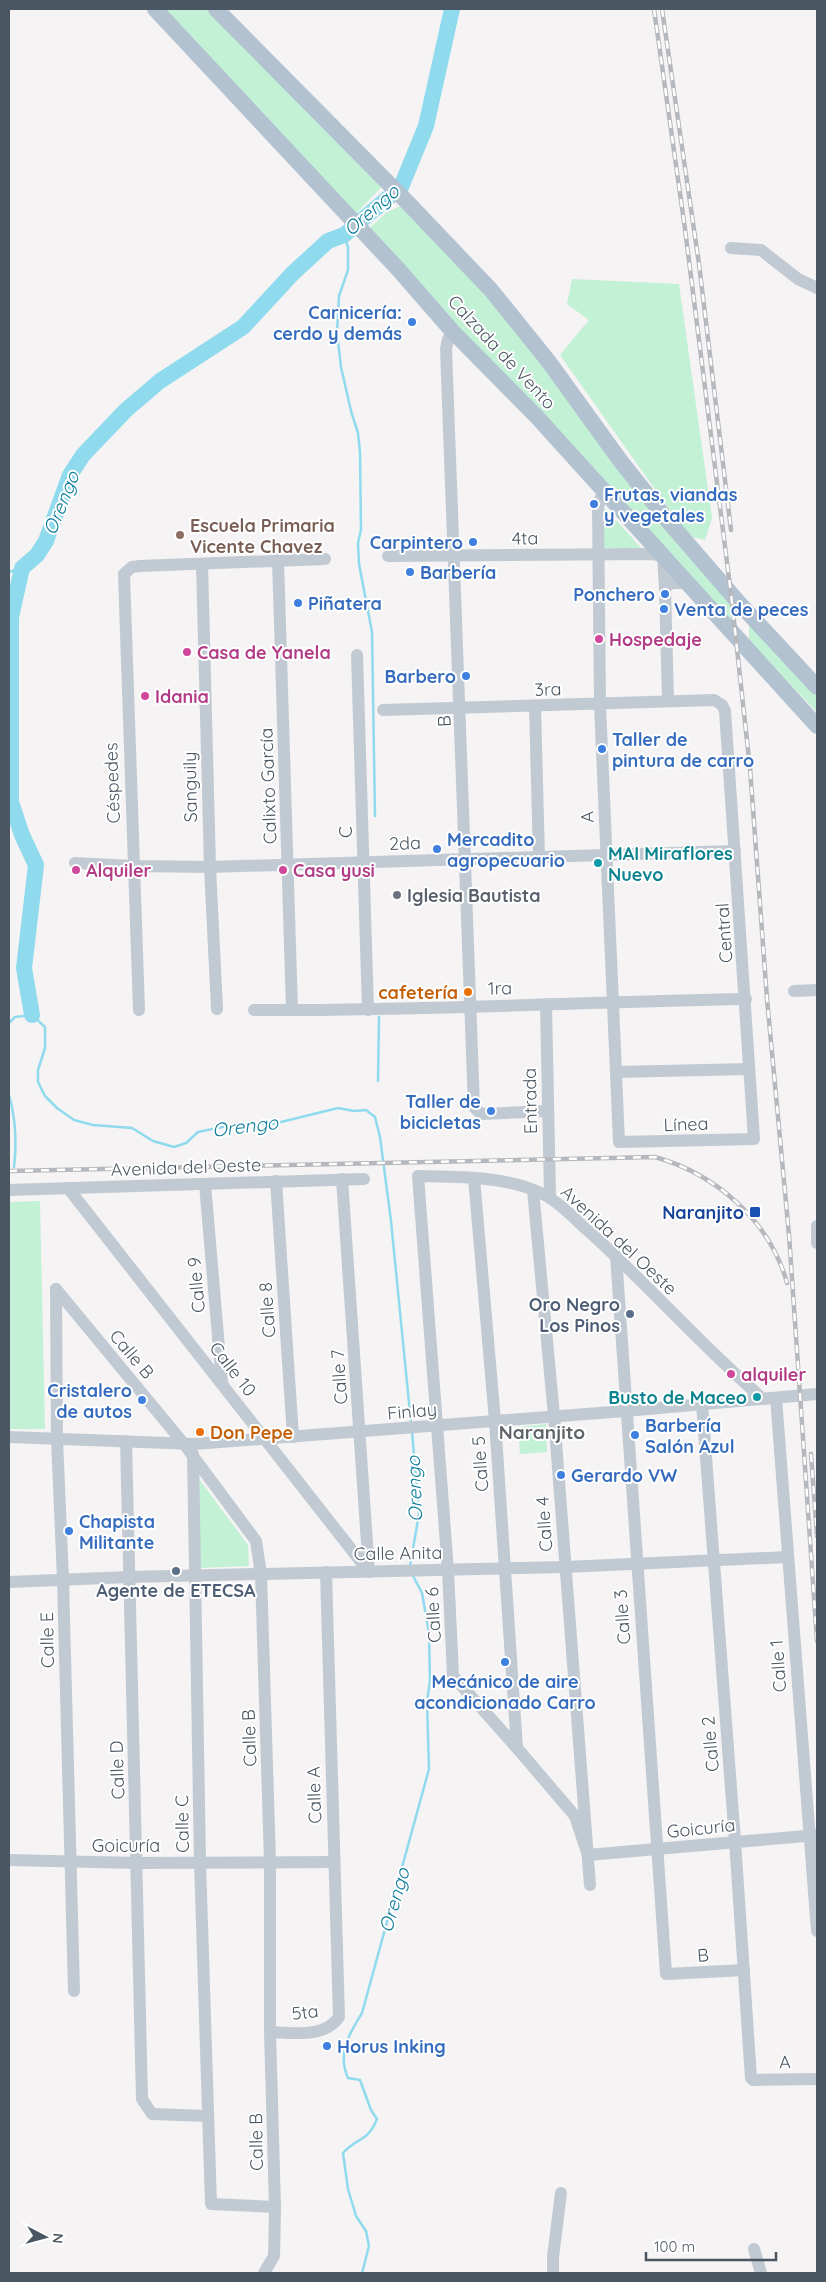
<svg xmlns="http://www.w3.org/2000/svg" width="826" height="2282" viewBox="0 0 826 2282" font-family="Quicksand,sans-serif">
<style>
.green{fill:#c3f1d5}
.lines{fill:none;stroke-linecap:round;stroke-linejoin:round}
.stream{stroke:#90daee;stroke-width:2.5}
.river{stroke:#90daee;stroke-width:16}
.minor{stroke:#c1cad2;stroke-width:12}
.major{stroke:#b3c2d1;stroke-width:16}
.rail-casing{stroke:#b5b8bd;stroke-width:4.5}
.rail{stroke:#fff;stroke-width:2.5;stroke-dasharray:8;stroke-linecap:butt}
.shop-dot{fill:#3f7fe0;stroke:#fff;stroke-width:2}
.education-dot{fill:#8d6e63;stroke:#fff;stroke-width:2}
.hotel-dot{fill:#d1479c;stroke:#fff;stroke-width:2}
.culture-dot{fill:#0f9aa8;stroke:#fff;stroke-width:2}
.worship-dot{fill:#6b7280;stroke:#fff;stroke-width:2}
.food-dot{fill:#e8710a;stroke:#fff;stroke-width:2}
.transit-dot{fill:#1a4fb4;stroke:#fff;stroke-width:2}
.service-dot{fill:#5c6f8a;stroke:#fff;stroke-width:2}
.labels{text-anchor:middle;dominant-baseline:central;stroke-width:4;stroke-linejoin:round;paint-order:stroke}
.shop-label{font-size:18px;font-weight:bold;fill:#366cbe;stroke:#fff;text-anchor:start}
.street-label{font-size:18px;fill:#4a5661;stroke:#fff}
.education-label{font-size:18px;font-weight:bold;fill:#785e54;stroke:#fff;text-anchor:start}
.hotel-label{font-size:18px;font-weight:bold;fill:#b23c85;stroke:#fff;text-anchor:start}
.culture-label{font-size:18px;font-weight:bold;fill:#0d838f;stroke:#fff;text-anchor:start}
.worship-label{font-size:18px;font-weight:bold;fill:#5b616d;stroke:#fff;text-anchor:start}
.food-label{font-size:18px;font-weight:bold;fill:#c56008;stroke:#fff;text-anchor:end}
.transit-label{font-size:18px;font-weight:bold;fill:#164399;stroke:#fff;text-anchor:end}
.service-label{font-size:18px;font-weight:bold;fill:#4e5e75;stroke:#fff;text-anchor:end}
.water-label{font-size:19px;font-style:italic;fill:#0c7c9b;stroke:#fff}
.neighbourhood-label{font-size:19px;font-weight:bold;fill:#5f6368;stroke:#fff}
</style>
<rect width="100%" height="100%" fill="#f5f3f3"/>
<g class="green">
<polygon points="155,9 216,9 387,181 351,219"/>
<polygon points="408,203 491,290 731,594 736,638 364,233 387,212"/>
<polygon points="572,279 679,284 712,518 705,540 688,536 560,355 589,320 567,304"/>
<polygon points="601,509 606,509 643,550 601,548"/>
<polygon points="749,621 817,695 817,712 749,642"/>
<polygon points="40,1201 45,1429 9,1429 9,1202"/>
<polygon points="546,1424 547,1452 520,1454 518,1427"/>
<polygon points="199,1479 248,1545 249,1566 199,1568"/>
</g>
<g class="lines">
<g class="stream">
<polyline points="344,235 348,247 348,270 339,296 337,333 341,367 351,411 358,433 360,452 361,530 358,543 359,564 372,632 375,816"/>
<polyline points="9,572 22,568"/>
<polyline points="9,1023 15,1017 32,1015 45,1027 45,1048 38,1070 38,1082 45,1096 57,1108 74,1120 93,1125 132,1128 153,1141 174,1147 186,1143 198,1132 237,1124 273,1124 338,1108 354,1111 366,1110 375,1117 380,1137 391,1221 411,1423"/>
<polyline points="378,1081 379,1017"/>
<path d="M9,1095C16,1120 17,1142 14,1167"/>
<polyline points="410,1566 419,1514 412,1431"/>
<path d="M362,2273L369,2246L366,2231L356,2216L348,2189L343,2153C357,2137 368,2142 377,2119L371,2110L360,2080L348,2078C337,2053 349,2034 362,2013L429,1769L427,1702L430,1681L429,1633L422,1593L412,1574"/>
</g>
<polyline class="river" points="32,1015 24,968 36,865 22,835 11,802 11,617 22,568 37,555 46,541 70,475 83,455 126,410 160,381 243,327 293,273 328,241 344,235 401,187 426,126 452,9"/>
<g class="minor">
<polyline points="731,248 761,250 798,279 817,288"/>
<polyline points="453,332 448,339 446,349 474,1107 481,1114 547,1111"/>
<polyline points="388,556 653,554 663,556 665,588"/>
<polyline points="278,560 292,1010"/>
<polyline points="202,564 210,867 217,1009"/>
<polyline points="357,655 368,1010"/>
<polyline points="668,700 665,588 671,583 687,583"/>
<polyline points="535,706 539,858"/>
<polyline points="383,710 714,700 722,705 725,711 754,1139 619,1142 600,705 598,508 600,499 606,493"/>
<polyline points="75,863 133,866 210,867 735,851"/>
<polyline points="794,991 817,990"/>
<polyline points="546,1004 550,1197"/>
<polyline points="139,1010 124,574 132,567 140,566 325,559"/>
<path d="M254,1010C418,1011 582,1002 746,999"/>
<polyline points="616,1072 749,1069"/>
<polyline points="474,1178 495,1421 517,1748"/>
<polyline points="342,1179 369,1572"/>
<polyline points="276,1181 293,1437"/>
<polyline points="205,1184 222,1383"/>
<polyline points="68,1188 369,1572"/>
<polyline points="9,1190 364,1179"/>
<polyline points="533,1190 554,1416 590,1885"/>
<polyline points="817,1226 817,1243"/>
<polyline points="616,1256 666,1974 744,1970"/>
<polyline points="56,1289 184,1444 256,1541 261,1574 270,1861 270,2032 275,2207 274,2256 264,2273"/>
<polyline points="56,1289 57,1439 63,1580 74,1991"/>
<polyline points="776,1398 817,1931"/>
<polyline points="702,1404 735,1841 751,2078 753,2080 817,2079"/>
<polyline points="9,1437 194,1444 625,1411 817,1394"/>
<polyline points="126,1441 142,2099 152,2114 207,2116"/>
<polyline points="193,1454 200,1862 211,2204 275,2207"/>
<polyline points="9,1582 129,1577 565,1567 788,1557"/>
<path d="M588,1855L575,1816L517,1748L453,1676L448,1570L418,1176C457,1177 498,1176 534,1190C558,1199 575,1220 594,1236C652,1289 704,1348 763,1399"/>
<polyline points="588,1855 817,1835"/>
<polyline points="9,1860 137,1863 334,1862"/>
<path d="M270,2032C293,2033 325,2038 339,2017L326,1572"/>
<polyline points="754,2249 761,2273"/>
<polyline points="553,2273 553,2257 561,2193"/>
</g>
<g class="major">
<polyline points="155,9 398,269 453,332 537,417 817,726"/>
<polyline points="216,9 408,203 491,290 549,362 619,459 668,521 739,603 817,687"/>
</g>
<defs>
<g id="rail">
<polyline points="654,9 685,229 731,594 750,768 767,999 789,1235 817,1641"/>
<polyline points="662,9 699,264 731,530"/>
<path d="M9,1171L655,1157C716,1174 770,1221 787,1283"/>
<polyline points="811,1454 817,1536"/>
</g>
</defs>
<use href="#rail" class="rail-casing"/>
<use href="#rail" class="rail"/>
</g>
<g class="shop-dot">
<circle cx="412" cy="322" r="5"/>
<circle cx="594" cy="504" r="5"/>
<circle cx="473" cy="542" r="5"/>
<circle cx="410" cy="572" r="5"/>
<circle cx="665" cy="594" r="5"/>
<circle cx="298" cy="603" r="5"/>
<circle cx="664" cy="609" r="5"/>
<circle cx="466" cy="676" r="5"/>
<circle cx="602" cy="749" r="5"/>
<circle cx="437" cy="849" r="5"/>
<circle cx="491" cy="1111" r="5"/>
<circle cx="142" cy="1400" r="5"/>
<circle cx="635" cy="1435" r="5"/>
<circle cx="561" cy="1475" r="5"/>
<circle cx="69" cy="1531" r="5"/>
<circle cx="505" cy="1662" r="5"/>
<circle cx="327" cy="2046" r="5"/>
</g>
<circle class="education-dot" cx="180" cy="535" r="5"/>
<g class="hotel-dot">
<circle cx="599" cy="639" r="5"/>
<circle cx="187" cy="652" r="5"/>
<circle cx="145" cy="696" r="5"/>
<circle cx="76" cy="870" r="5"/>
<circle cx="283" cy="870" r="5"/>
<circle cx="731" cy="1374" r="5"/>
</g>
<g class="culture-dot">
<circle cx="598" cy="863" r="5"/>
<circle cx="757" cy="1397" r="5"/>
</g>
<circle class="worship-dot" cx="397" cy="895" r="5"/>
<g class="food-dot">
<circle cx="468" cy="992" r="5"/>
<circle cx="200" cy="1432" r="5"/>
</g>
<rect class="transit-dot" x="749" y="1206" width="12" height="12" rx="2.5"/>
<g class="service-dot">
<circle cx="630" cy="1314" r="5"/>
<circle cx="176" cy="1571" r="5"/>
</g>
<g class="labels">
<g class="shop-label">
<text x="402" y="312" text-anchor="end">Carnicería:<tspan x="402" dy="21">cerdo y demás</tspan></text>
<text x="604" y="494">Frutas, viandas<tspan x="604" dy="21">y vegetales</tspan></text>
<text x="463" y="542" text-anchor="end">Carpintero</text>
<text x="420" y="572">Barbería</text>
<text x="655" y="594" text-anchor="end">Ponchero</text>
<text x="308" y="603">Piñatera</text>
<text x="674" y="609">Venta de peces</text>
<text x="456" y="676" text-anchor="end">Barbero</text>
<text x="612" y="739">Taller de<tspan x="612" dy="21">pintura de carro</tspan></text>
<text x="447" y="839">Mercadito<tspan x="447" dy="21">agropecuario</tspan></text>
<text x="481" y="1101" text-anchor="end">Taller de<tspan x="481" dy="21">bicicletas</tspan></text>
<text x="132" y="1390" text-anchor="end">Cristalero<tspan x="132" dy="21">de autos</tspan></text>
<text x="645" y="1425">Barbería<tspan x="645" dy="21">Salón Azul</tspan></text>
<text x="571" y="1475">Gerardo VW</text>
<text x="79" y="1521">Chapista<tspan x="79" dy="21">Militante</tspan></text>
<text x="505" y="1681" text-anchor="middle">Mecánico de aire<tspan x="505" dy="21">acondicionado Carro</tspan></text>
<text x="337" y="2046">Horus Inking</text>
</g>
<g class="street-label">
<text transform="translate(502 352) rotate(47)">Calzada de Vento</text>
<text transform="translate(525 538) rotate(-1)">4ta</text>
<text transform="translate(548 689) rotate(-2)">3ra</text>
<text transform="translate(444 721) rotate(-92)">B</text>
<text transform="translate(112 783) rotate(-92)">Céspedes</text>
<text transform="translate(268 786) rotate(-92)">Calixto García</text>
<text transform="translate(190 787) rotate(-91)">Sanguily</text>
<text transform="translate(587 817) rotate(-92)">A</text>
<text transform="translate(345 832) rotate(-90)">C</text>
<text transform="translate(405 843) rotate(-2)">2da</text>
<text transform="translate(724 933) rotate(-94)">Central</text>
<text transform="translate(500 988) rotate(-1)">1ra</text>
<text transform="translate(530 1101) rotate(-91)">Entrada</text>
<text transform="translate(686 1124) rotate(-2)">Línea</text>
<text transform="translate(186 1167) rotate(-2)">Avenida del Oeste</text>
<text transform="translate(619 1240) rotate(43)">Avenida del Oeste</text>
<text transform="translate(196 1285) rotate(-95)">Calle 9</text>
<text transform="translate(267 1310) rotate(-94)">Calle 8</text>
<text transform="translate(132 1354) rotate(50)">Calle B</text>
<text transform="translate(233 1369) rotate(52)">Calle 10</text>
<text transform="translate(339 1377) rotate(-94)">Calle 7</text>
<text transform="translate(412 1411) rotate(-5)">Finlay</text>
<text transform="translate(480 1464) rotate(-94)">Calle 5</text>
<text transform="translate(544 1524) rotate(-94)">Calle 4</text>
<text transform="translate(398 1553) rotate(-1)">Calle Anita</text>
<text transform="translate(433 1615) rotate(-93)">Calle 6</text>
<text transform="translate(622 1617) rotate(-94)">Calle 3</text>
<text transform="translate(47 1640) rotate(-91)">Calle E</text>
<text transform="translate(778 1666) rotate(-94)">Calle 1</text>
<text transform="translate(249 1738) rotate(-92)">Calle B</text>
<text transform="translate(710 1744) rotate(-95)">Calle 2</text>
<text transform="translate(117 1770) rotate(-92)">Calle D</text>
<text transform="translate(314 1795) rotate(-92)">Calle A</text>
<text transform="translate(182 1824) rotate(-91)">Calle C</text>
<text transform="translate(701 1828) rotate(-6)">Goicuría</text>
<text x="126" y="1845">Goicuría</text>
<text transform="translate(703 1955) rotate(-5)">B</text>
<text transform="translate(305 2012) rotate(-7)">5ta</text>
<text transform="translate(785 2062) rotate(-1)">A</text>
<text transform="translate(256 2142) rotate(-91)">Calle B</text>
</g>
<g class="education-label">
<text x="190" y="525">Escuela Primaria<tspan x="190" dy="21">Vicente Chavez</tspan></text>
</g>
<g class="hotel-label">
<text x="609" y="639">Hospedaje</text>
<text x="197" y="652">Casa de Yanela</text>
<text x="155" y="696">Idania</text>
<text x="86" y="870">Alquiler</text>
<text x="293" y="870">Casa yusi</text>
<text x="741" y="1374">alquiler</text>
</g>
<g class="culture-label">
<text x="608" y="853">MAI Miraflores<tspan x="608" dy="21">Nuevo</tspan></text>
<text x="747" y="1397" text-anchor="end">Busto de Maceo</text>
</g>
<g class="worship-label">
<text x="407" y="895">Iglesia Bautista</text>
</g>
<g class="food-label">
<text x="458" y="992">cafetería</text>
<text x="210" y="1432" text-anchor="start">Don Pepe</text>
</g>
<g class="transit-label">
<text x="744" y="1212">Naranjito</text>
</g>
<g class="service-label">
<text x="620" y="1304">Oro Negro<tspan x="620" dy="21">Los Pinos</tspan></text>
<text x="176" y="1590" text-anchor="middle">Agente de ETECSA</text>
</g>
<g class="water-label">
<text transform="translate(371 210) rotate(-41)">Orengo</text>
<text transform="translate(61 503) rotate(-68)">Orengo</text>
<text transform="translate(245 1126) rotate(-7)">Orengo</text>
<text transform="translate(414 1489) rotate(-92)">Orengo</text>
<text transform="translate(394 1900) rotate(-74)">Orengo</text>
</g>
<g class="neighbourhood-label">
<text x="542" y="1432">Naranjito</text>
</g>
</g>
<rect width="826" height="2282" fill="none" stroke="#4a5661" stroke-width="20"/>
<g transform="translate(45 2237) rotate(96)" stroke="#ffffff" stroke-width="4" paint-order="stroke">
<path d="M0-4L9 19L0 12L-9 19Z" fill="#4a5661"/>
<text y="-8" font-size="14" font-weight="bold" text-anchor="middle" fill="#4a5661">N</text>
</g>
<path d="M646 2252v8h130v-8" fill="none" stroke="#4a5661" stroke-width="2.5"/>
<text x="654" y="2252" font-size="15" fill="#4a5661" stroke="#ffffff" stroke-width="4" paint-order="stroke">100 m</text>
</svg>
